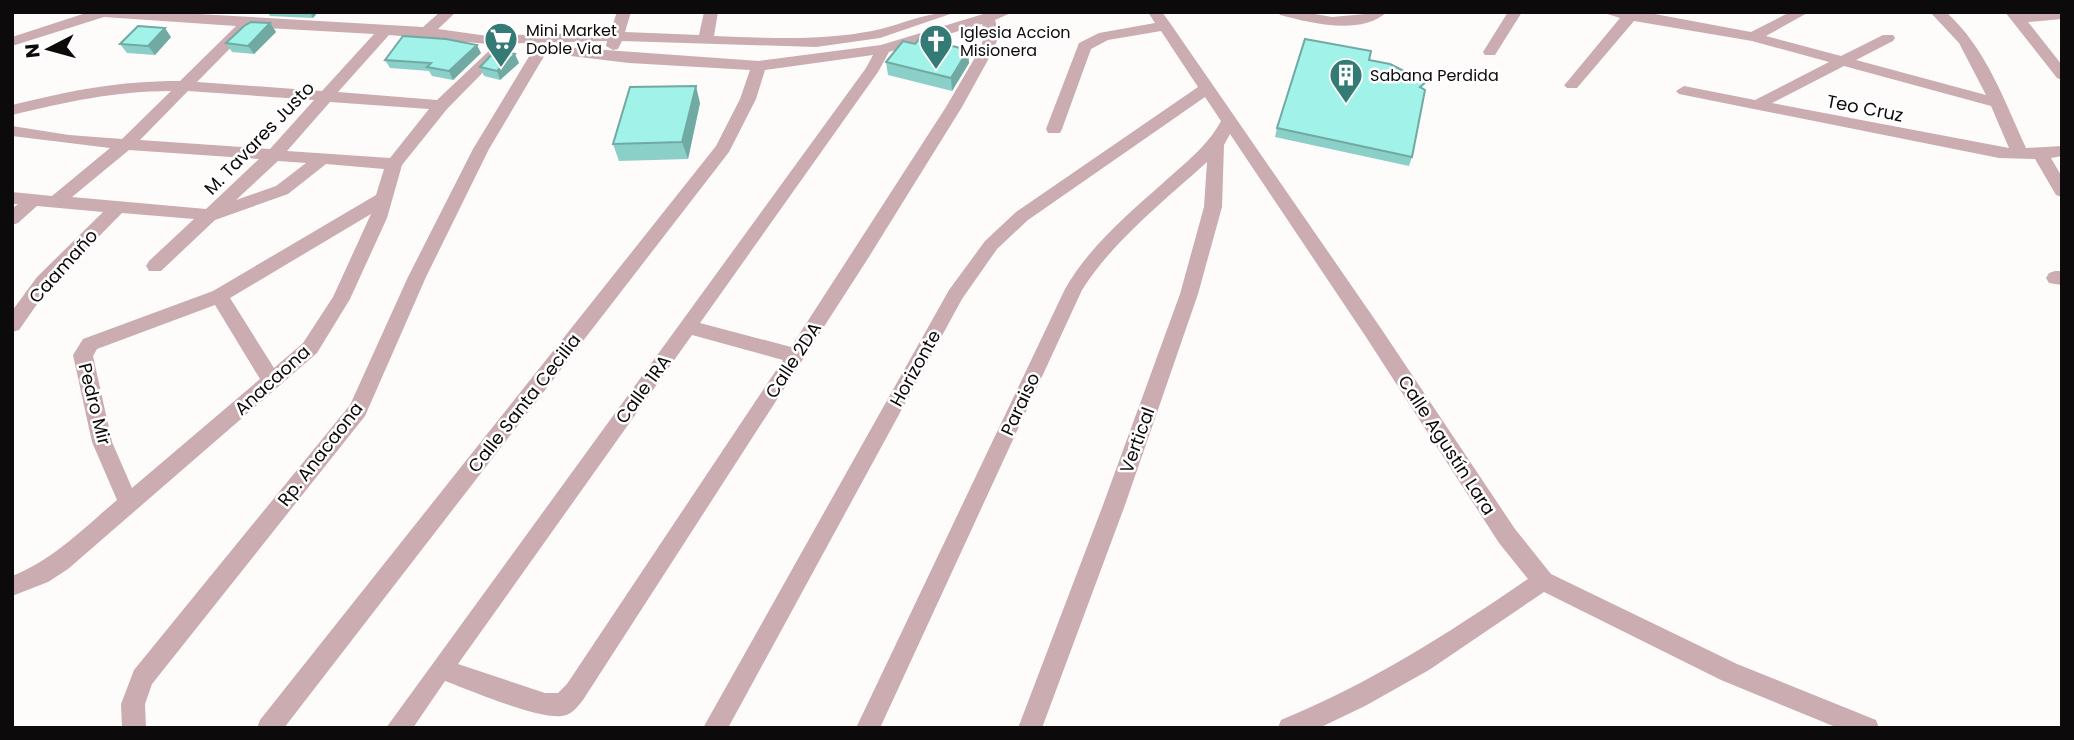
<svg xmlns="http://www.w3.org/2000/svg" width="2074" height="740" viewBox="0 0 2074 740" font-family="Poppins,sans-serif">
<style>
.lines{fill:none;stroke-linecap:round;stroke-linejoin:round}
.minor{fill:#cbacb1;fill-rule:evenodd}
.wall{fill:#8ad0c8}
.shaded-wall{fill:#71a9a3}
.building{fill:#a1f2e9;stroke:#71a9a3;stroke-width:2}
.labels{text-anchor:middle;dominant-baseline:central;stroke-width:5;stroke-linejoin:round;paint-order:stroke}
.far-poi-label{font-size:16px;fill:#0d0a0b;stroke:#fff;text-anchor:start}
.street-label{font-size:18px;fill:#0d0a0b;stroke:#fff}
</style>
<rect width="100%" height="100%" fill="#fefbfb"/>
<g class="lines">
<g class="minor">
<path d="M89,12H163L423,27L440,12H456L438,29L488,36L610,32L617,12H631L625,32L699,35L704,12H718L714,36C767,38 819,41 872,31C902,25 924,12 956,12L880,38L816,47L622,41L618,49L613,50L606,46L607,41L488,44L389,35L338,92L437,100L493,47H503L505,50L447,109L402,165L387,218L350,299L317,353L68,569L48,582L12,596V576C53,560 84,528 117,500L92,442L73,355L83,339L213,291L376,195L384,169L326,164L288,194L215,220L161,271H149L146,266L149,261L194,219L122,213L49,287L19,330L12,332V311L37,277L103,212L37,206L18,223L12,225V209L18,204H12V192L52,196L110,148L12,136V126L69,135L122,139L171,91C115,91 66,102 12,115V105C74,90 117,81 180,81L236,26L104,17L12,46V37ZM251,27L374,34L322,91L197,82ZM188,91L314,100L270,149L140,140ZM330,102L429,109L390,158L287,151ZM129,150L259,159L206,209L72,197ZM278,161L306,163L276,186L236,200ZM371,214L333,297L303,343L274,368L230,298ZM215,305L260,379L132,488L112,442L93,356L97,349Z"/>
<path d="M990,12H1013L995,20L999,34L994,49L962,107L867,260L583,700C577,707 572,715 562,716C537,719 472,691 445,681L413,728H386L866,68L873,55L765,70L756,99L729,152L284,728H257L260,720L716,146L740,99L750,70L629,63L546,53L489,149L426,277L365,416L152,684L145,704L146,728H122L121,704L134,670L350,405L408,277L473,149L536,45L759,61L881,45ZM982,24L985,34L980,49L946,107L791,347L700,323L878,72L889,52ZM692,335L783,360L567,684L558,693H545L458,664Z"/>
<path d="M1148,12H1162L1170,23L1380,327L1515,529L1551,574L1737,664L1876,720L1879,728H1838L1721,680L1544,592L1429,670L1365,706L1319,728H1278L1281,720C1370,684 1449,633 1528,579L1499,543L1366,337L1230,134L1224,145L1222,207L1198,294L1125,505L1042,728H1018L1103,505L1180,294L1204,207L1207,162C1165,200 1112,242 1082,290L880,728H856L1065,289C1088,248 1128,214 1163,183C1185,163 1207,147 1221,121L1205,97L1028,220L997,249L962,299L728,728H703L949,290L985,241L1016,212L1198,87L1161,31L1108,40L1091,49L1062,129L1060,133H1048L1046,129L1079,43L1099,33L1155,23Z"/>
<path d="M1278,12H1304L1332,17L1387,12C1360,36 1311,23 1280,15Z"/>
<polygon points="1508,12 1522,12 1495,55 1485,55 1483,52"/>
<path d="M1601,12H1644L1751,32L1790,12H1809L1766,36L1841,56L1883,35H1893L1895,38L1893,41L1856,60L1986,95L1959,43L1930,12H1946C1986,48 2004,100 2026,148L2062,146V156L2051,158L2062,177V197L2056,195L2035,159L1999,158L1679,94L1676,91L1684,86L1755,100L1829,62L1752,41L1634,21L1577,88H1567L1564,85L1567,82L1620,18ZM1844,66L1991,106L2009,148L1772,103Z"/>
<polygon points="2005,12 2062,12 2062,19 2028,22 2062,65 2062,80 2057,78"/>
<polygon points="2055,271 2062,271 2062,285 2049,283 2046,278 2049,273"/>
</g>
</g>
<g class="wall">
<polygon points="268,12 318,12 313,18 270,16"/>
<polygon points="270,23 276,32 254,54 232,52 226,43"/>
<polygon points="171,37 155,55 127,53 120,44"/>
<polygon points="481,53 453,80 432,76 429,71 390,68 385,60"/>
<polygon points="1369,60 1424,89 1412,157 1409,166 1275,137 1277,128"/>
<polygon points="886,62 969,63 952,91 888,75"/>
<polygon points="519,63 500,80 484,76 480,67"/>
<polygon points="700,103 688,159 619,161 613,144"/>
</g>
<g class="shaded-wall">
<polygon points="310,12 318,12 313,18"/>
<polygon points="270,23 276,32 254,54 248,46"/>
<polygon points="165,28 171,37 155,55 148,46"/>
<polygon points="477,45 481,53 453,80 449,71"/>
<polygon points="968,50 969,63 952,91 951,78"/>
<polygon points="515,54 519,63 500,80 497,71"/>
<polygon points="696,86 700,103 688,159 682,142"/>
</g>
<g class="building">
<polygon points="251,22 270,23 248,46 226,43 244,26"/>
<polygon points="138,26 165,28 148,46 120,44"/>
<polygon points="403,36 446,39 477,45 449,71 427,67 431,63 385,60"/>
<polygon points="920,38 968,50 951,78 886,62 903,41 915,44"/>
<polygon points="1305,39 1371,51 1369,60 1390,64 1426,82 1420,87 1425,90 1412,157 1277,128"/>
<polygon points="497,49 515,54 497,71 480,67"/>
<polygon points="696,86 682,142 613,144 630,87"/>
</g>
<defs>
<symbol id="supermarket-pin" viewBox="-11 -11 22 30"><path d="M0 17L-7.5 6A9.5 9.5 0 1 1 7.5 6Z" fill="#337b74" stroke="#fff"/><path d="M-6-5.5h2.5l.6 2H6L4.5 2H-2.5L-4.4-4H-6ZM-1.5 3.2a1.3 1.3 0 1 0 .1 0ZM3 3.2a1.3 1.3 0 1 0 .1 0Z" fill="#fff"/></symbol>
<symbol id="church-pin" viewBox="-11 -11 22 30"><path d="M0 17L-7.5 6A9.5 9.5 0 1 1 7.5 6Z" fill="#337b74" stroke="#fff"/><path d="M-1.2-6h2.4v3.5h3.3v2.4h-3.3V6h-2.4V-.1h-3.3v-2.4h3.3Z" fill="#fff"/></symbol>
<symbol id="building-pin" viewBox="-11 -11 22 30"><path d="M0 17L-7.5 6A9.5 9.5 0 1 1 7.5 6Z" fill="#337b74" stroke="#fff"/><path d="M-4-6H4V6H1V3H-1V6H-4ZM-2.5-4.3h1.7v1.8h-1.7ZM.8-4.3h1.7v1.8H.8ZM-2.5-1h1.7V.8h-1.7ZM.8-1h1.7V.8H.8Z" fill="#fff"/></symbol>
</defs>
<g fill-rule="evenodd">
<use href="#supermarket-pin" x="482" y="20" width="38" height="52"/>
<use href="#church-pin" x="917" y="22" width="38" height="52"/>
<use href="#building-pin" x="1327" y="56" width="38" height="52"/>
</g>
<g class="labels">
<g class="far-poi-label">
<text x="526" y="30">Mini Market<tspan x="526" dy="18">Doble Via</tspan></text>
<text x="960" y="32">Iglesia Accion<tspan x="960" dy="18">Misionera</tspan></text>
<text x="1370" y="75">Sabana Perdida</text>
</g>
<g class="street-label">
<text transform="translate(1865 108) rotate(11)">Teo Cruz</text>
<text transform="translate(259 138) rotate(-46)">M. Tavares Justo</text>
<text transform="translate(63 266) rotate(-48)">Caamaño</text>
<text transform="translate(793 360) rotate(-57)">Calle 2DA</text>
<text transform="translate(915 368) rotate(-61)">Horizonte</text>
<text transform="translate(272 380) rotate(-42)">Anacaona</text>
<text transform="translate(643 389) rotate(-54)">Calle 1RA</text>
<text transform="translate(524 403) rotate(-52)">Calle Santa Cecilia</text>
<text transform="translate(95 404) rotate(76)">Pedro Mir</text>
<text transform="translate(1020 404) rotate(-65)">Paraiso</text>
<text transform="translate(1137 440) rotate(-70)">Vertical</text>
<text transform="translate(1447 445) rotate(57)">Calle Agustín Lara</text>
<text transform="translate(320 454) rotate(-52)">Rp. Anacaona</text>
</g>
</g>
<rect width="2074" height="740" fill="none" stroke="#0d0a0b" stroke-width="28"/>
<g transform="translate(49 49) rotate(264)" stroke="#ffffff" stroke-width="5" paint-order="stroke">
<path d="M0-5L12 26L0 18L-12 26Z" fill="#0d0a0b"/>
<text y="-10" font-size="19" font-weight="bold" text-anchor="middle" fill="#0d0a0b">N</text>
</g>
</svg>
